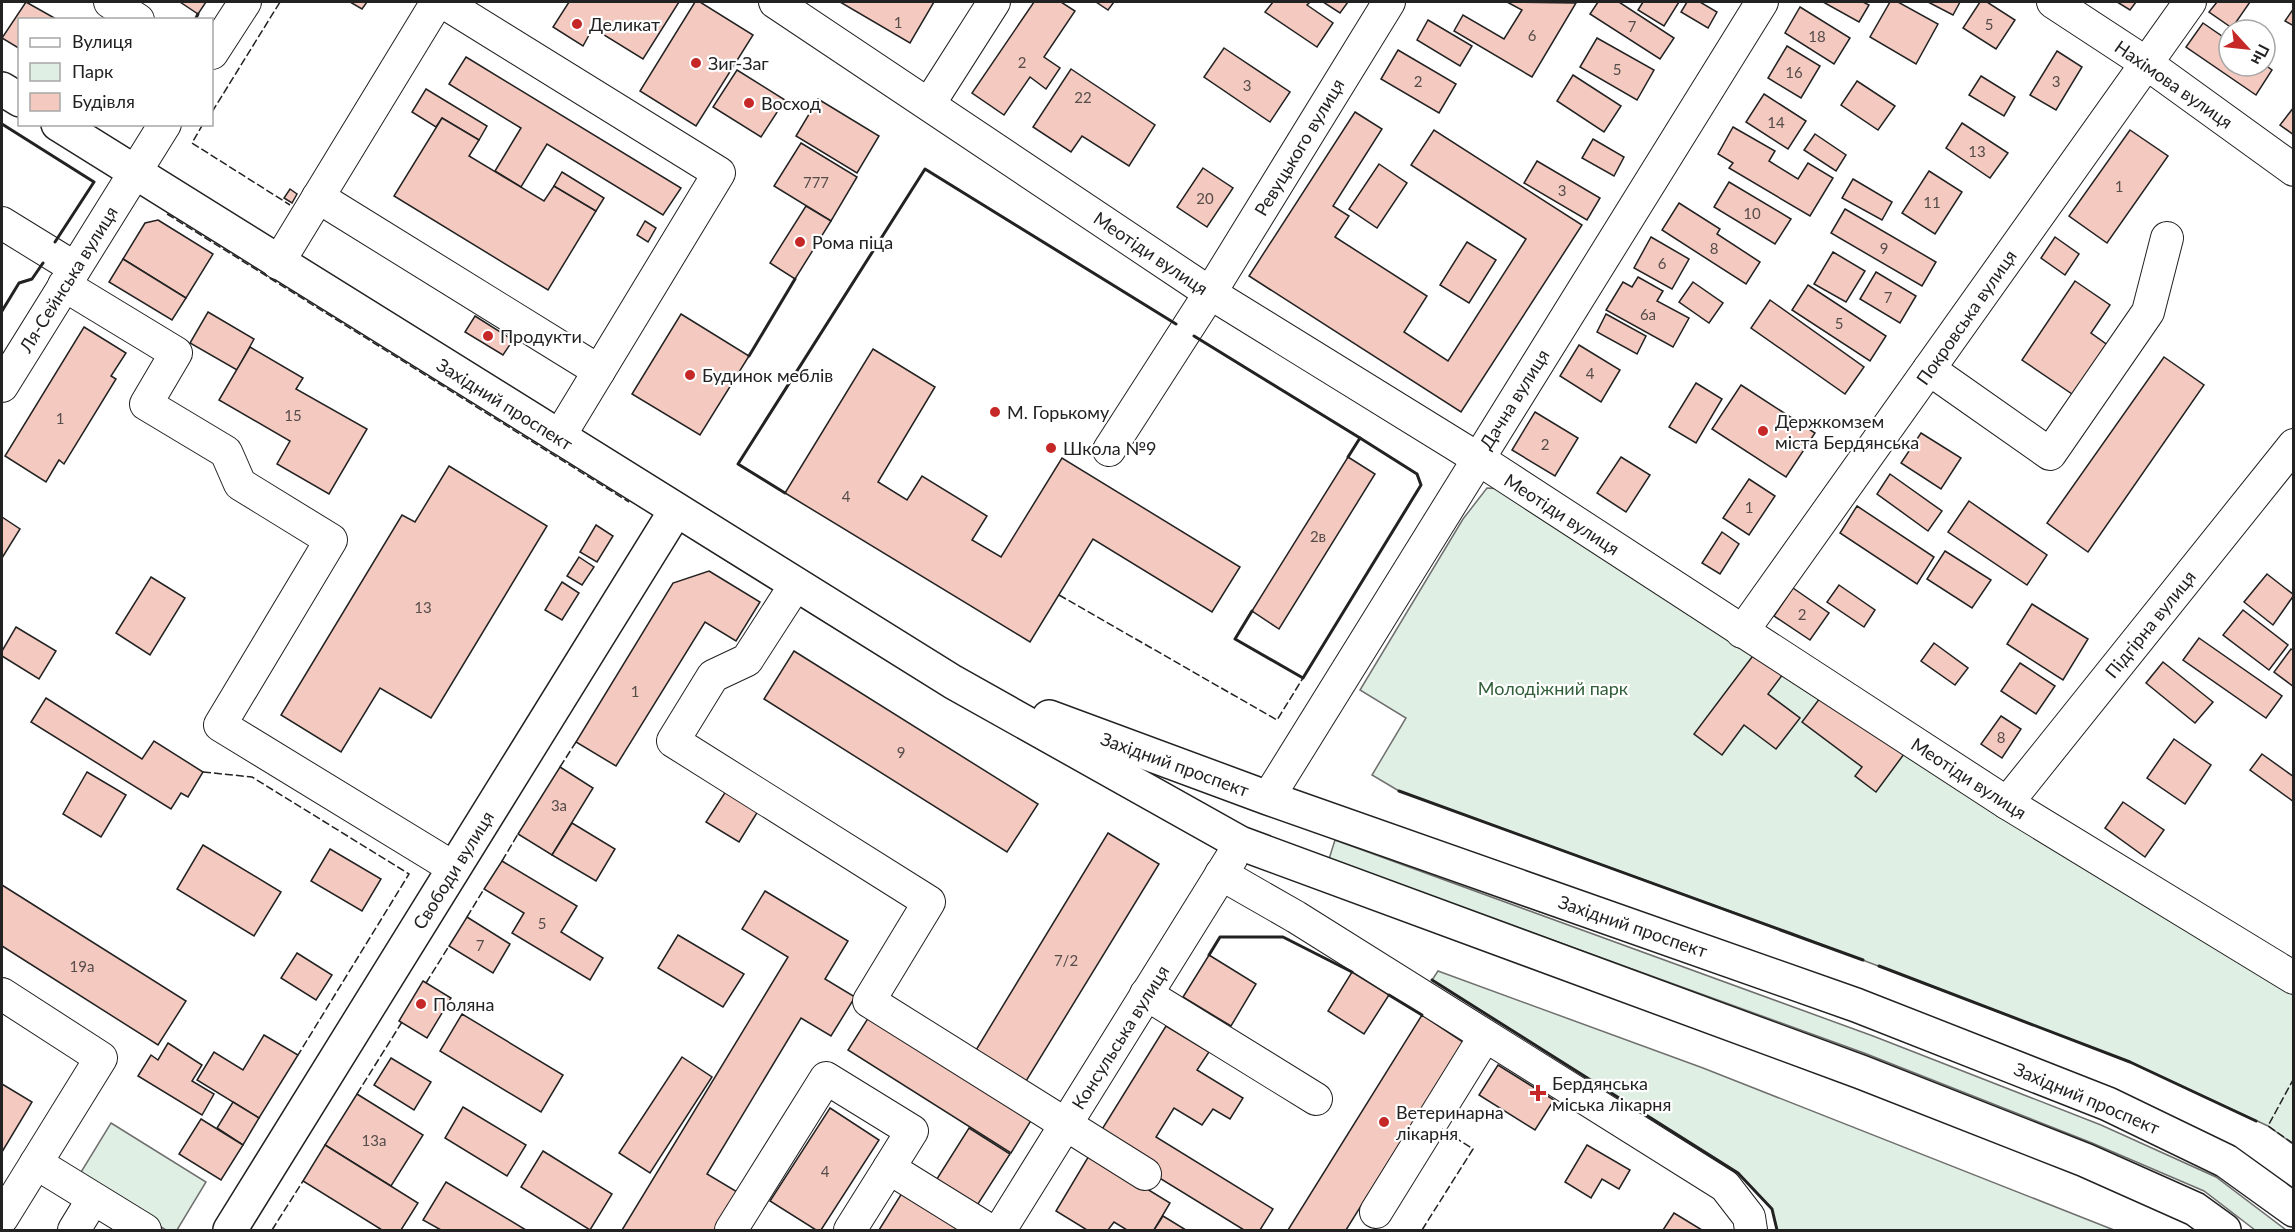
<svg xmlns="http://www.w3.org/2000/svg" width="2295" height="1232" viewBox="0 0 2295 1232" font-family="Lato,sans-serif">
<style>
.green{fill:#e0efe3;stroke:#6f6f6f;stroke-width:1.5}
.building{fill:#f3c9c0;stroke:#222;stroke-width:1.5}
.lines{fill:none;stroke-linecap:round;stroke-linejoin:round}
.minor-casing{stroke:#222;stroke-width:34}
.major-casing{stroke:#222;stroke-width:36}
.minor{stroke:#fff;stroke-width:32}
.major{stroke:#fff;stroke-width:33}
.fence{stroke:#222;stroke-width:1.5;stroke-dasharray:8 3;stroke-linecap:butt}
.wall{stroke:#222;stroke-width:3}
.poi-dot{fill:#c62828;stroke:#fff;stroke-width:2}
.labels{text-anchor:middle;dominant-baseline:central;stroke-width:4.5;stroke-linejoin:round;paint-order:stroke}
.number-label{font-size:15px;fill:#564c4a}
.poi-label{font-size:18px;fill:#222;stroke:#fff;text-anchor:start}
.street-label{font-size:18px;fill:#222;stroke:#fff}
.park-label{font-size:18px;fill:#2f5e38;stroke:#fff}
</style>
<rect width="100%" height="100%" fill="#fff"/>
<g class="green">
<polygon points="1487,488 1519,490 2293,978 2293,1144 2268,1126 2130,1062 1789,932 1399,791 1372,775 1406,718 1360,690 1463,519"/>
<polygon points="1335,840 1873,1036 2101,1125 2216,1177 2286,1230 2255,1230 2204,1191 2092,1143 1864,1053 1329,859"/>
<polygon points="1438,971 1703,1068 2114,1230 1777,1230 1772,1209 1738,1173 1432,980"/>
<polygon points="111,1123 206,1182 177,1230 166,1230 78,1177"/>
</g>
<g class="building">
<polygon points="26,2 58,20 20,20 20,49 2,38"/>
<polygon points="180,2 206,2 198,14"/>
<polygon points="350,2 367,2 362,9"/>
<polygon points="569,2 679,2 643,59 593,28 583,46 553,27"/>
<polygon points="695,2 700,2 753,35 696,126 640,91"/>
<polygon points="840,2 934,2 910,43"/>
<polygon points="1034,2 1061,2 1075,11 1044,57 1060,68 1046,89 1030,77 1004,115 972,93"/>
<polygon points="1096,2 1114,2 1108,10"/>
<polygon points="1273,2 1310,2 1307,5 1333,23 1317,47 1265,12"/>
<polygon points="1323,2 1348,2 1340,13"/>
<polygon points="1507,2 1576,3 1532,77 1454,31 1463,15 1504,39 1522,10"/>
<polygon points="1598,2 1619,2 1674,38 1660,59 1590,14"/>
<polygon points="1643,2 1679,2 1664,26 1638,10"/>
<polygon points="1687,2 1700,2 1717,12 1708,28 1681,12"/>
<polygon points="1823,2 1863,2 1869,5 1859,22"/>
<polygon points="1890,2 1898,2 1938,24 1916,64 1870,37"/>
<polygon points="1928,2 1960,2 1953,15"/>
<polygon points="1980,2 1987,2 2015,20 1996,49 1963,28"/>
<polygon points="2117,2 2136,2 2130,10"/>
<polygon points="2217,2 2250,2 2232,28 2209,12"/>
<polygon points="1800,7 1850,38 1834,64 1785,33"/>
<polygon points="2294,8 2294,26 2285,21"/>
<polygon points="1428,20 1472,46 1460,66 1417,40"/>
<polygon points="2203,23 2229,41 2229,66 2265,65 2272,70 2256,95 2186,47"/>
<polygon points="1597,38 1654,70 1637,100 1580,67"/>
<polygon points="1787,46 1820,66 1801,98 1768,78"/>
<polygon points="1224,48 1290,92 1270,122 1204,77"/>
<polygon points="1398,50 1456,84 1439,113 1381,79"/>
<polygon points="2057,51 2082,67 2056,110 2030,95"/>
<polygon points="466,57 681,188 663,215 547,144 521,187 495,171 521,128 449,84"/>
<polygon points="1071,69 1155,125 1129,166 1082,136 1071,152 1033,127"/>
<polygon points="737,70 785,100 761,137 713,107"/>
<polygon points="1573,75 1621,106 1604,132 1557,101"/>
<polygon points="1981,76 2015,97 2004,116 1969,95"/>
<polygon points="1857,81 1895,106 1878,130 1841,105"/>
<polygon points="426,89 487,126 479,140 442,118 436,127 412,112"/>
<polygon points="1764,94 1806,121 1788,149 1746,122"/>
<polygon points="818,99 879,136 857,173 796,136"/>
<polygon points="2294,107 2294,135 2280,125"/>
<polygon points="1355,112 1382,129 1333,206 1349,216 1335,237 1427,296 1404,332 1448,361 1526,239 1411,165 1434,130 1582,225 1461,412 1249,276"/>
<polygon points="442,118 479,140 469,156 544,201 554,186 596,211 548,290 394,196"/>
<polygon points="1962,123 2008,153 1990,178 1946,148"/>
<polygon points="1733,127 1775,151 1769,161 1798,179 1808,163 1833,178 1810,216 1729,168 1733,163 1718,154"/>
<polygon points="2130,130 2168,156 2107,243 2069,216"/>
<polygon points="1815,134 1846,155 1836,171 1804,150"/>
<polygon points="1593,139 1624,157 1614,176 1582,158"/>
<polygon points="801,143 857,177 831,221 774,186"/>
<polygon points="1537,161 1600,198 1587,220 1524,183"/>
<polygon points="1379,164 1407,183 1377,228 1349,209"/>
<polygon points="1203,168 1233,188 1207,227 1177,207"/>
<polygon points="1929,171 1962,192 1935,234 1902,213"/>
<polygon points="562,172 604,198 596,211 554,186"/>
<polygon points="1853,179 1892,202 1882,220 1842,198"/>
<polygon points="1729,182 1791,219 1775,244 1714,207"/>
<polygon points="290,189 297,194 292,203 284,198"/>
<polygon points="1679,203 1720,229 1717,234 1760,262 1746,284 1662,230"/>
<polygon points="806,206 831,221 795,279 770,263"/>
<polygon points="1845,209 1936,262 1922,286 1831,233"/>
<polygon points="158,220 213,254 186,298 123,259 145,223"/>
<polygon points="645,221 656,228 648,242 637,235"/>
<polygon points="1651,237 1689,259 1672,289 1634,268"/>
<polygon points="2055,237 2079,254 2065,275 2041,258"/>
<polygon points="1467,242 1496,260 1469,303 1440,285"/>
<polygon points="1833,252 1865,271 1846,302 1814,284"/>
<polygon points="123,259 186,298 172,320 109,282"/>
<polygon points="1876,272 1916,296 1900,323 1860,299"/>
<polygon points="1638,277 1663,291 1657,301 1689,318 1673,347 1606,310 1623,282 1632,287"/>
<polygon points="2075,281 2110,305 2091,333 2109,346 2075,396 2022,360"/>
<polygon points="1693,282 1723,303 1709,323 1679,302"/>
<polygon points="1808,285 1886,336 1870,361 1792,310"/>
<polygon points="1770,300 1864,367 1845,394 1751,328"/>
<polygon points="208,312 254,339 237,370 190,343"/>
<polygon points="681,314 749,356 700,435 632,394"/>
<polygon points="1606,314 1646,336 1637,354 1597,332"/>
<polygon points="475,316 513,340 503,355 465,332"/>
<polygon points="84,327 126,353 111,376 116,379 64,464 59,460 46,482 5,456"/>
<polygon points="1579,345 1620,370 1601,402 1560,376"/>
<polygon points="250,347 303,378 296,389 367,429 329,494 277,464 290,441 219,400"/>
<polygon points="873,349 935,387 878,482 907,500 922,476 987,516 972,540 1001,557 1062,458 1240,567 1212,612 1093,539 1030,642 785,493"/>
<polygon points="2164,357 2204,385 2088,552 2047,523"/>
<polygon points="1696,383 1722,399 1696,443 1669,427"/>
<polygon points="1741,385 1815,433 1786,477 1712,429"/>
<polygon points="1535,412 1578,438 1555,476 1512,450"/>
<polygon points="1921,433 1961,458 1941,489 1901,463"/>
<polygon points="1348,457 1375,474 1279,629 1252,611"/>
<polygon points="1621,457 1650,475 1626,512 1597,493"/>
<polygon points="449,466 547,526 431,718 380,688 341,752 281,715 402,515 415,522"/>
<polygon points="1890,474 1942,511 1928,531 1877,494"/>
<polygon points="1749,479 1775,496 1749,535 1723,518"/>
<polygon points="1969,501 2047,555 2027,585 1948,532"/>
<polygon points="1857,506 1934,557 1917,584 1840,533"/>
<polygon points="2,517 20,529 2,558"/>
<polygon points="596,525 613,536 597,562 580,552"/>
<polygon points="1722,532 1739,544 1720,574 1702,563"/>
<polygon points="1945,551 1991,580 1972,608 1927,579"/>
<polygon points="579,557 594,567 582,585 567,576"/>
<polygon points="709,571 760,602 736,641 705,622 616,766 576,742 673,583"/>
<polygon points="2267,574 2294,595 2273,625 2244,602"/>
<polygon points="151,577 185,598 150,655 116,633"/>
<polygon points="562,582 579,593 562,620 545,610"/>
<polygon points="1839,585 1875,610 1864,627 1827,602"/>
<polygon points="1793,588 1829,613 1810,640 1774,616"/>
<polygon points="2032,604 2088,639 2063,680 2007,644"/>
<polygon points="2243,610 2288,645 2269,670 2223,635"/>
<polygon points="16,627 56,651 39,679 2,656 2,651"/>
<polygon points="2199,638 2282,696 2266,718 2183,660"/>
<polygon points="1934,643 1968,668 1955,685 1921,661"/>
<polygon points="1758,649 1786,670 1768,694 1800,718 1776,749 1744,725 1722,755 1694,734"/>
<polygon points="2291,649 2294,651 2294,687 2274,672"/>
<polygon points="794,651 1038,804 1007,852 764,699"/>
<polygon points="2163,662 2213,702 2195,723 2146,683"/>
<polygon points="2020,663 2055,686 2036,714 2001,691"/>
<polygon points="1826,690 1907,750 1876,792 1855,776 1862,767 1802,722"/>
<polygon points="46,698 142,759 154,741 203,772 188,797 181,793 171,809 31,722"/>
<polygon points="2001,716 2021,729 2002,758 1981,744"/>
<polygon points="2174,739 2211,765 2185,804 2147,778"/>
<polygon points="2262,754 2294,777 2294,802 2250,770"/>
<polygon points="560,767 593,788 552,855 518,834"/>
<polygon points="87,772 126,795 101,837 63,814"/>
<polygon points="728,788 760,808 739,842 706,822"/>
<polygon points="2123,802 2164,830 2145,857 2105,828"/>
<polygon points="572,823 615,849 596,881 552,855"/>
<polygon points="1108,833 1159,864 1023,1086 973,1055"/>
<polygon points="203,845 281,892 254,936 177,889"/>
<polygon points="330,849 381,879 362,911 311,881"/>
<polygon points="502,861 577,906 561,932 603,958 590,980 512,933 524,913 484,889"/>
<polygon points="2,885 186,1001 158,1045 2,946"/>
<polygon points="765,891 848,941 825,979 855,997 831,1036 801,1018 707,1174 739,1193 717,1230 622,1230 788,957 742,929"/>
<polygon points="467,917 510,944 493,973 449,946"/>
<polygon points="678,935 744,974 723,1007 658,968"/>
<polygon points="297,953 332,975 316,1000 281,978"/>
<polygon points="1209,955 1256,984 1231,1026 1183,997"/>
<polygon points="1352,972 1389,995 1364,1034 1328,1011"/>
<polygon points="423,981 451,998 427,1038 399,1021"/>
<polygon points="872,1012 1035,1114 1011,1153 848,1050"/>
<polygon points="462,1014 563,1075 541,1112 440,1051"/>
<polygon points="1422,1015 1463,1042 1346,1230 1288,1230"/>
<polygon points="1166,1026 1209,1052 1197,1070 1243,1098 1230,1119 1213,1109 1202,1125 1174,1108 1156,1137 1273,1209 1260,1230 1244,1230 1096,1139"/>
<polygon points="264,1035 298,1055 259,1118 197,1080 214,1052 243,1070"/>
<polygon points="168,1043 202,1065 192,1081 214,1094 202,1115 138,1076 151,1055 158,1060"/>
<polygon points="682,1057 712,1077 650,1173 619,1153"/>
<polygon points="391,1058 431,1082 414,1110 374,1085"/>
<polygon points="1498,1065 1554,1100 1535,1130 1479,1095"/>
<polygon points="2,1084 32,1102 2,1152"/>
<polygon points="357,1094 423,1135 391,1186 325,1145"/>
<polygon points="233,1102 259,1118 243,1145 217,1128"/>
<polygon points="463,1107 526,1145 507,1176 445,1138"/>
<polygon points="830,1108 879,1140 821,1230 816,1230 770,1201"/>
<polygon points="201,1119 243,1145 221,1180 179,1154"/>
<polygon points="969,1128 1010,1154 976,1207 935,1182"/>
<polygon points="325,1145 418,1203 401,1230 382,1230 303,1181"/>
<polygon points="1587,1145 1630,1170 1619,1189 1602,1179 1591,1198 1565,1182"/>
<polygon points="543,1151 612,1194 590,1230 521,1187"/>
<polygon points="1090,1154 1170,1203 1154,1230 1127,1230 1114,1222 1108,1230 1087,1230 1056,1211"/>
<polygon points="446,1182 526,1230 441,1230 423,1220"/>
<polygon points="902,1193 961,1230 879,1230"/>
<polygon points="1674,1213 1702,1230 1663,1230"/>
<polygon points="1163,1216 1186,1230 1154,1230"/>
</g>
<g class="lines">
<defs>
<g id="minor">
<polyline points="110,2 138,20"/>
<polyline points="443,2 719,173 559,437"/>
<polyline points="775,2 1210,293 1477,458 2007,803 2294,978"/>
<polyline points="2053,2 2146,63 2294,170"/>
<polyline points="212,53 245,2"/>
<polyline points="929,104 994,2"/>
<polyline points="318,197 599,371"/>
<polyline points="2,223 75,268"/>
<polyline points="278,263 437,2"/>
<polyline points="64,285 176,353 146,404 226,452 240,484 331,540 220,725 454,868"/>
<polyline points="1929,369 2050,454 2148,312 2167,238"/>
<polyline points="2,386 165,124"/>
<polyline points="1109,450 1210,293 1389,2"/>
<polyline points="796,584 747,660 713,676 673,741 929,902 869,1001 1145,1174"/>
<polyline points="1742,632 2190,2"/>
<polyline points="1268,798 1762,2"/>
<polyline points="2007,803 2294,445"/>
<polyline points="1221,874 1296,917 1725,1186 1749,1217 1751,1230"/>
<polyline points="2,994 101,1058 2,1218"/>
<polyline points="1146,994 1316,1099"/>
<polyline points="36,1163 145,1230"/>
<polyline points="1376,1212 1485,1036"/>
<polyline points="74,1230 93,1199"/>
<polyline points="731,1230 826,1078 912,1131 889,1168"/>
<polyline points="850,1230 889,1168 989,1230"/>
<polyline points="1000,1230 1232,857"/>
</g>
<g id="major">
<polyline points="2,89 20,100"/>
<polyline points="58,124 953,682 1240,843 1861,1072 2085,1160 2195,1209 2224,1230"/>
<polyline points="1049,717 1268,798 1856,1005 2108,1104 2226,1161 2294,1210"/>
<polyline points="230,1230 676,510"/>
</g>
</defs>
<use href="#minor" class="minor-casing"/>
<use href="#major" class="major-casing"/>
<use href="#minor" class="minor"/>
<use href="#major" class="major"/>
<g class="fence">
<polyline points="212,112 280,2"/>
<polyline points="203,124 192,143 290,205"/>
<polyline points="167,214 629,502"/>
<polyline points="1059,595 1277,720 1303,678"/>
<polyline points="560,767 576,742"/>
<polyline points="203,772 252,777 409,874 298,1055"/>
<polyline points="502,861 518,834"/>
<polyline points="467,917 484,889"/>
<polyline points="426,983 449,946"/>
<polyline points="2294,1078 2268,1126 2294,1144"/>
<polyline points="357,1094 402,1022"/>
<polyline points="272,1230 303,1181"/>
<polyline points="1422,1230 1473,1149 1442,1129"/>
</g>
<g class="wall">
<polyline points="195,20 198,14"/>
<polyline points="2,124 94,182 55,242"/>
<polyline points="2,311 19,283 32,279 43,263"/>
<polyline points="1194,336 1360,438"/>
<polyline points="749,356 795,279"/>
<polyline points="785,493 738,464 925,169 1176,324"/>
<polyline points="1252,611 1235,639 1303,678 1421,485 1417,474 1360,438 1348,457"/>
<polyline points="1399,791 1863,960"/>
<polyline points="1209,955 1220,937 1283,937 1352,972"/>
<polyline points="1879,966 2130,1062 2256,1121"/>
<polyline points="1432,980 1738,1173 1772,1209 1777,1230"/>
<polyline points="1389,995 1422,1015"/>
</g>
</g>
<g class="poi-dot">
<circle cx="577" cy="24" r="6"/>
<circle cx="696" cy="63" r="6"/>
<circle cx="749" cy="103" r="6"/>
<circle cx="800" cy="242" r="6"/>
<circle cx="488" cy="336" r="6"/>
<circle cx="690" cy="375" r="6"/>
<circle cx="995" cy="412" r="6"/>
<circle cx="1763" cy="431" r="6"/>
<circle cx="1051" cy="448" r="6"/>
<circle cx="421" cy="1004" r="6"/>
<path d="M1535 1084h6v6h6v6h-6v6h-6v-6h-6v-6h6z"/>
<circle cx="1384" cy="1122" r="6"/>
</g>
<g class="labels">
<g class="number-label">
<text x="898" y="22">1</text>
<text x="1989" y="24">5</text>
<text x="1632" y="26">7</text>
<text x="1532" y="35">6</text>
<text x="1817" y="36">18</text>
<text x="1022" y="62">2</text>
<text x="1617" y="69">5</text>
<text x="1794" y="72">16</text>
<text x="1418" y="81">2</text>
<text x="2056" y="81">3</text>
<text x="1247" y="85">3</text>
<text x="1083" y="97">22</text>
<text x="1776" y="122">14</text>
<text x="1977" y="151">13</text>
<text x="816" y="182">777</text>
<text x="2119" y="186">1</text>
<text x="1562" y="190">3</text>
<text x="1205" y="198">20</text>
<text x="1932" y="202">11</text>
<text x="1752" y="213">10</text>
<text x="1714" y="248">8</text>
<text x="1884" y="248">9</text>
<text x="1662" y="263">6</text>
<text x="1888" y="297">7</text>
<text x="1648" y="314">6а</text>
<text x="1839" y="323">5</text>
<text x="1590" y="373">4</text>
<text x="293" y="415">15</text>
<text x="60" y="418">1</text>
<text x="1545" y="444">2</text>
<text x="846" y="496">4</text>
<text x="1749" y="507">1</text>
<text x="1318" y="536">2в</text>
<text x="423" y="607">13</text>
<text x="1802" y="614">2</text>
<text x="635" y="691">1</text>
<text x="2001" y="737">8</text>
<text x="901" y="752">9</text>
<text x="559" y="805">3а</text>
<text x="542" y="923">5</text>
<text x="480" y="945">7</text>
<text x="1066" y="960">7/2</text>
<text x="82" y="966">19а</text>
<text x="374" y="1140">13а</text>
<text x="825" y="1171">4</text>
</g>
<g class="poi-label">
<text x="589" y="24">Деликат</text>
<text x="708" y="63">Зиг-Заг</text>
<text x="761" y="103">Восход</text>
<text x="812" y="242">Рома піца</text>
<text x="500" y="336">Продукти</text>
<text x="702" y="375">Будинок меблів</text>
<text x="1007" y="412">М. Горькому</text>
<text x="1775" y="421">Держкомзем<tspan x="1775" dy="21">міста Бердянська</tspan></text>
<text x="1063" y="448">Школа №9</text>
<text x="433" y="1004">Поляна</text>
<text x="1552" y="1083">Бердянська<tspan x="1552" dy="21">міська лікарня</tspan></text>
<text x="1396" y="1112">Ветеринарна<tspan x="1396" dy="21">лікарня</tspan></text>
</g>
<g class="street-label">
<text transform="translate(2174 84) rotate(35)">Нахімова вулиця</text>
<text transform="translate(1299 147) rotate(-59)">Ревуцького вулиця</text>
<text transform="translate(1151 253) rotate(34)">Меотіди вулиця</text>
<text transform="translate(68 279) rotate(-58)">Ля-Сейнська вулиця</text>
<text transform="translate(1966 317) rotate(-55)">Покровська вулиця</text>
<text transform="translate(1514 399) rotate(-58)">Дачна вулиця</text>
<text transform="translate(505 404) rotate(32)">Західний проспект</text>
<text transform="translate(1562 514) rotate(33)">Меотіди вулиця</text>
<text transform="translate(2150 624) rotate(-51)">Підгірна вулиця</text>
<text transform="translate(1175 764) rotate(20)">Західний проспект</text>
<text transform="translate(1969 778) rotate(33)">Меотіди вулиця</text>
<text transform="translate(453 870) rotate(-58)">Свободи вулиця</text>
<text transform="translate(1633 926) rotate(19)">Західний проспект</text>
<text transform="translate(1120 1037) rotate(-58)">Консульська вулиця</text>
<text transform="translate(2087 1098) rotate(23)">Західний проспект</text>
</g>
<g class="park-label">
<text x="1553" y="688">Молодіжний парк</text>
</g>
</g>
<rect width="2295" height="1232" fill="none" stroke="#222222" stroke-width="6"/>
<rect x="18" y="18" width="195" height="108" fill="#ffffff" stroke="#a7a7a7" stroke-width="1.5"/>
<rect x="30" y="38" width="30" height="9" fill="#ffffff" stroke="#a7a7a7" stroke-width="1.5"/>
<text x="72" y="48" font-size="18" fill="#222222">Вулиця</text>
<rect x="30" y="63" width="30" height="18" fill="#e0efe3" stroke="#a7a7a7" stroke-width="1.5"/>
<text x="72" y="78" font-size="18" fill="#222222">Парк</text>
<rect x="30" y="93" width="30" height="18" fill="#f3c9c0" stroke="#a7a7a7" stroke-width="1.5"/>
<text x="72" y="108" font-size="18" fill="#222222">Будівля</text>
<g transform="translate(2247 48) rotate(117)"><circle r="28" fill="#ffffff" stroke="#a7a7a7" stroke-width="1.5"/>
<path d="M0-4.5L10 22L0 15L-10 22Z" fill="#c62828"/>
<text y="-9" font-size="16" font-weight="bold" text-anchor="middle" fill="#222222">Пн</text>
</g>
</svg>
